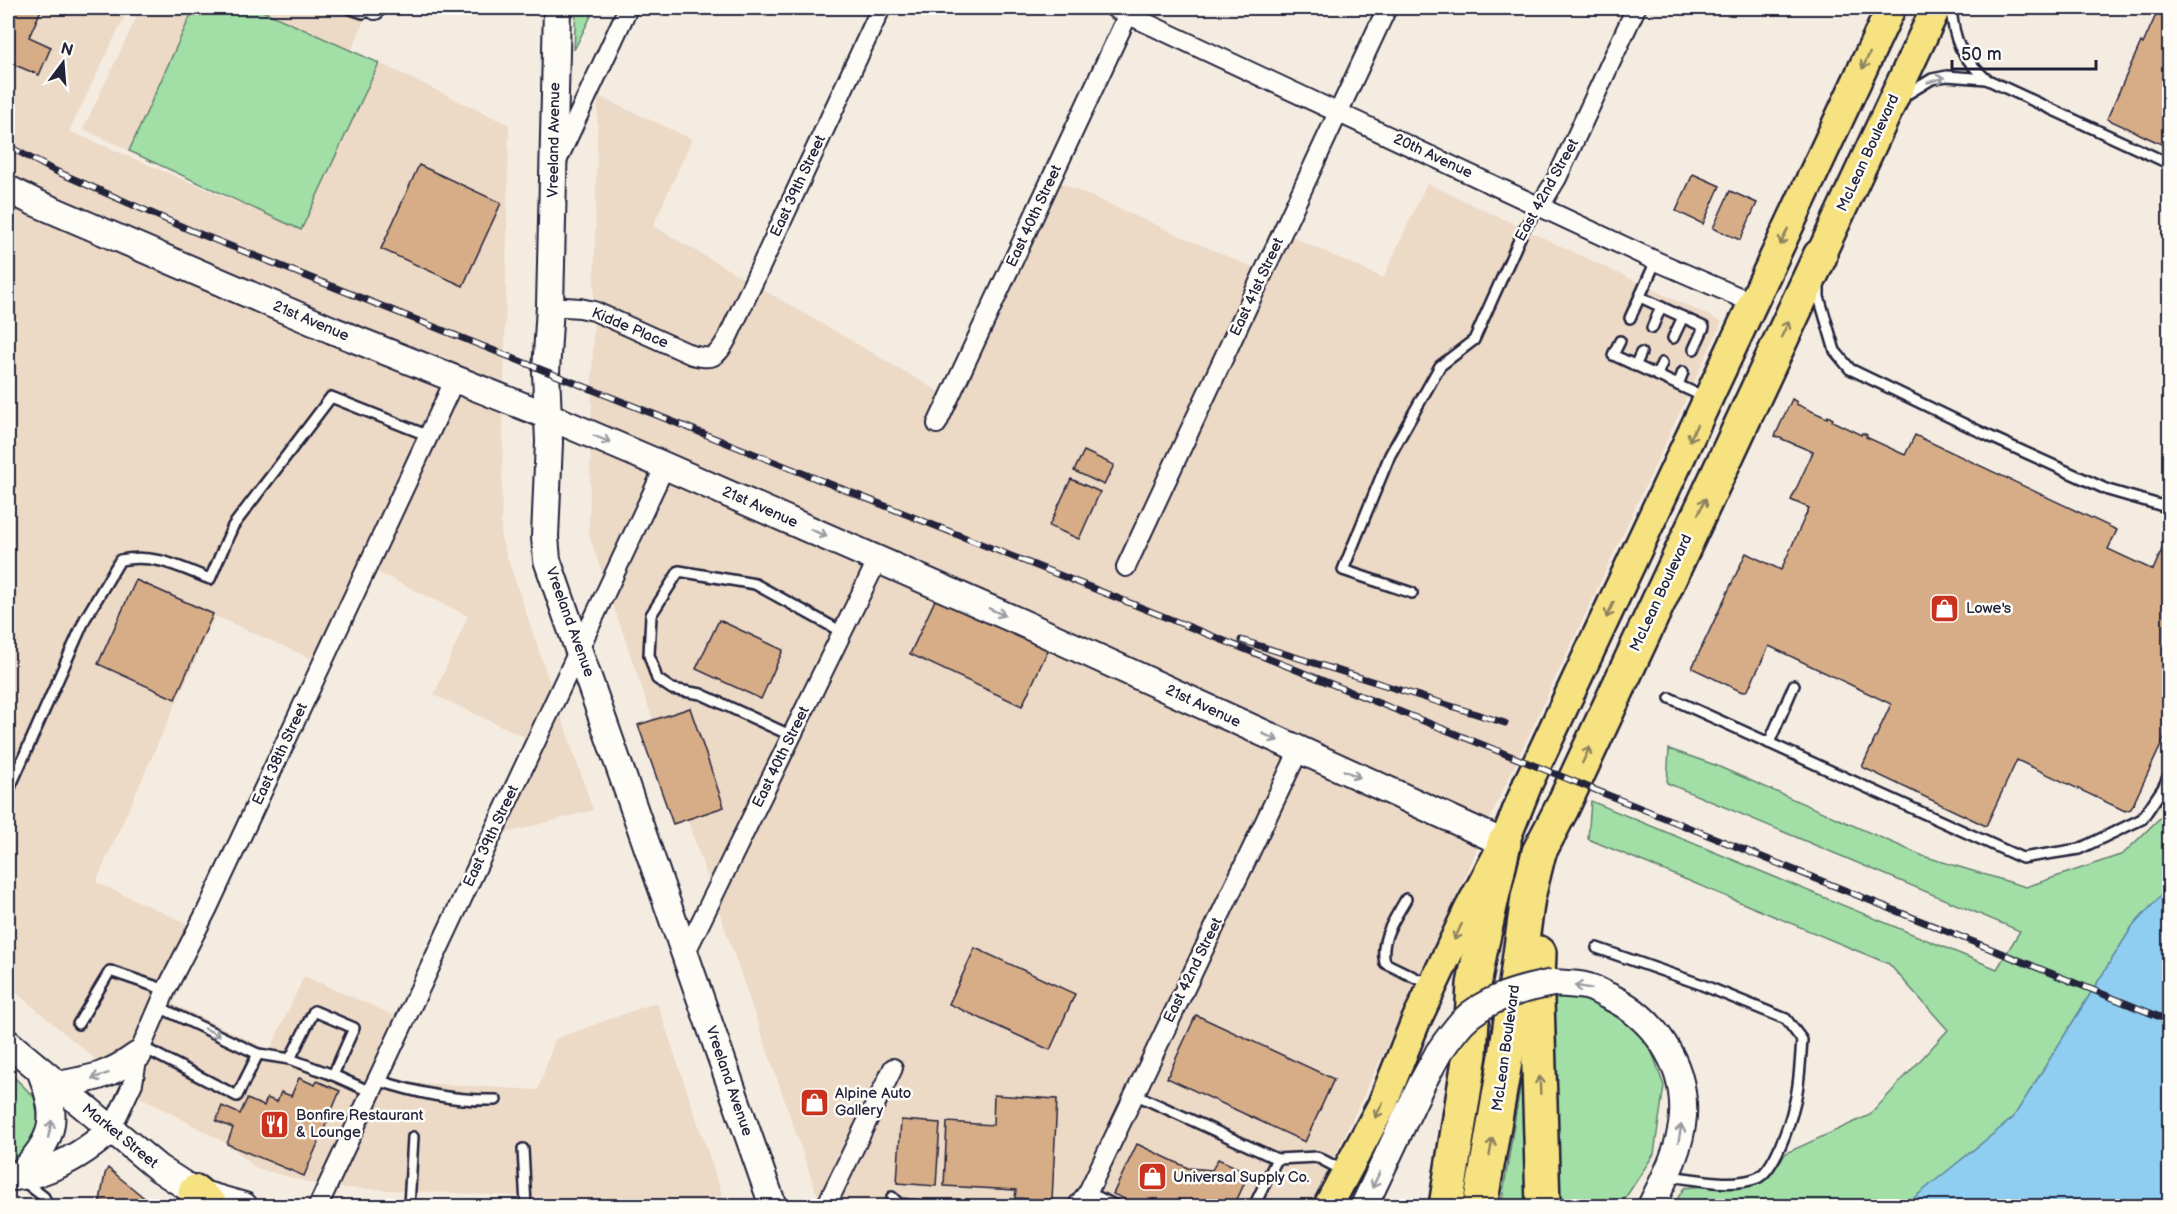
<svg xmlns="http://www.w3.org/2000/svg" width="2177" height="1214" viewBox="0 0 2177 1214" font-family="'Balsamiq Sans',sans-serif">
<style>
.built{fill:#ecd9c6}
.green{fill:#a1dfa6;stroke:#628070;stroke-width:1.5}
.water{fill:#8fcef0;stroke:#6389a8;stroke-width:1.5}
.building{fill:#d7ad88;stroke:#22223b;stroke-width:1.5}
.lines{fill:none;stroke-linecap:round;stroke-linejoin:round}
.lane-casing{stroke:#22223b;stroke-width:14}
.street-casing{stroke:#22223b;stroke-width:22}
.secondary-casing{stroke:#22223b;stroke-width:30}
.primary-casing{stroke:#22223b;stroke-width:33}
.highway-casing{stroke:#22223b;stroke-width:38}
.lane{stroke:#fdfcf7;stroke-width:9}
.street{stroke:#fdfcf7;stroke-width:18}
.secondary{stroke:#fdfcf7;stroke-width:26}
.primary{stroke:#f7e281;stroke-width:28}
.highway{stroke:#f7e281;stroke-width:33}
.rail-casing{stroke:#22223b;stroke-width:7}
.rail{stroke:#fdfcf7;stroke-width:4.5;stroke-dasharray:14;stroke-linecap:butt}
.secondary-bridge-casing{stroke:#22223b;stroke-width:30;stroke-linecap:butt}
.secondary-bridge{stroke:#fdfcf7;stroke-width:26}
.oneway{stroke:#8c825e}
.oneway2{stroke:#9a9aa2}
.labels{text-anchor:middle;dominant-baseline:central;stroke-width:5;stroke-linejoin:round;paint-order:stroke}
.street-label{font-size:15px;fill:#22223b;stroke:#fdfcf7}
.poi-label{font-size:15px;fill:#22223b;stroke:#fdfcf7;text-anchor:start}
</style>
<rect width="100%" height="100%" fill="#f5ece1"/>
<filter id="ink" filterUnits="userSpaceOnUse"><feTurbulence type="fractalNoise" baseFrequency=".0167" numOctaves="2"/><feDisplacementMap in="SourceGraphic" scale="12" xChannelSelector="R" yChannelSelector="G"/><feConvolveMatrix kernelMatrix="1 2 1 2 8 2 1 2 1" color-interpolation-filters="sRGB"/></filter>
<g filter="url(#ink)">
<g class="built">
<polygon points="8,8 129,8 69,131 272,217 83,129 141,8 354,8 353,11 365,18 352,50 509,125 501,539 593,810 499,835 540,744 434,695 468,616 369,568 326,665 215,616 96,882 205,932 173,1004 270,1050 304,976 409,1022 383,1081 538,1090 555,1039 657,1002 726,1206 325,1187 256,1168 228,1144 142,1098 8,986"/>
<polygon points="598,96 692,139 653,226 952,399 1054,180 1267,274 1286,234 1383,278 1427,183 1722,322 1496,805 1442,930 1311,1206 821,1206 589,535"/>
</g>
<g class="green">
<polygon points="194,8 256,8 379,63 301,230 129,151"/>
<polygon points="576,8 595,8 574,50"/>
<polygon points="1669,749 1715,765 1923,856 2026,887 2123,854 2169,809 2169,887 2132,927 2013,1118 1904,1206 1673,1206 1684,1188 1767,1179 1786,1153 1870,1115 1948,1030 1889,964 1588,839 1591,801 1997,969 2020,931 1667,783"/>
<polygon points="1545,993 1587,997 1645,1032 1664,1086 1654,1154 1620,1206 1557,1206"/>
<polygon points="8,1071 34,1097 41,1109 42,1124 21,1158 8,1164"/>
<polygon points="1522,1075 1532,1206 1501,1206"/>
</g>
<polygon class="water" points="2169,887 2169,1206 1904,1206 2013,1118 2132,927"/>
<g class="building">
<polygon points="8,8 42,8 29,37 51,47 39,75 15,65 8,82"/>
<polygon points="2159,8 2170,8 2170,148 2107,119 2141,42 2143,44"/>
<polygon points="419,165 501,203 463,286 381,249"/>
<polygon points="1693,174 1720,186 1703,224 1676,211"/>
<polygon points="1730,191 1757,203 1740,240 1713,228"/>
<polygon points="1792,399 1797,402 1796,404 1827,418 1828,416 1833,419 1832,421 1861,435 1862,433 1867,435 1866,437 1905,455 1915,435 2117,530 2108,549 2153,570 2170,531 2170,726 2131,809 2125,811 2017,760 1986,826 1862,767 1891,704 1769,646 1748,690 1742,692 1692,668 1746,553 1781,570 1809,508 1791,500 1813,452 1775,436"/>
<polygon points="1084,451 1114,465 1104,485 1074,471"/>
<polygon points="1071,479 1100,492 1079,539 1049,526"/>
<polygon points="136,580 213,614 175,699 98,664"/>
<polygon points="936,598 1048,650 1022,706 910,654"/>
<polygon points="719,620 783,650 761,699 696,669"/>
<polygon points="690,708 724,807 673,824 638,725"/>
<polygon points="975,948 1075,994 1050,1050 949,1004"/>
<polygon points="1196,1015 1334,1079 1305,1142 1167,1078"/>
<polygon points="299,1078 315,1085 317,1081 340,1091 304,1176 227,1144 233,1128 216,1121 222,1106 240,1114 247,1099 264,1106 267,1098 277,1102 281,1092 291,1096"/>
<polygon points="994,1095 1057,1099 1052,1200 1015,1198 1016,1190 944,1186 947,1122 993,1125"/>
<polygon points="901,1120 940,1123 936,1186 897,1183"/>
<polygon points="1137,1144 1188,1168 1212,1170 1218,1159 1249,1173 1234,1206 1140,1206 1113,1194"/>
<polygon points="108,1168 154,1206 99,1206 105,1174"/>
</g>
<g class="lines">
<defs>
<g id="lane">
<polyline points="348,8 363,13 375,10"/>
<path d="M1951,8C1954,42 1961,56 1986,79L2170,164"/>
<polyline points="1904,96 1932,79 1947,76 1986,79"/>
<polyline points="1819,284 1819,297 1835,351 1850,369 1991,437 2108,490 2170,508"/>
<polyline points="1640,297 1704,327 1694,349"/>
<polyline points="1630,318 1656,261"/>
<polyline points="1652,328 1661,307"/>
<polyline points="1673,338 1683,317"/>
<polyline points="1620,341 1613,355 1704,397"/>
<polyline points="1635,366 1641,353"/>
<polyline points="1657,375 1662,363"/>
<polyline points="1678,385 1683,372"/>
<polyline points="1412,593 1343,570 1390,455 1440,366 1474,340 1524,229 1540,206"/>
<polyline points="1670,698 2022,858 2079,849 2142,819 2163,788 2170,773"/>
<polyline points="792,736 701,694 672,689 657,679 649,655 651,615 679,571 755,584 842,632"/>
<polyline points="1769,743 1794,685"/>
<path d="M8,792L85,619L120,560C155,553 179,567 210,579L233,526L331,397L429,436"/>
<path d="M1406,899C1395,919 1379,939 1385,963L1430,985"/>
<path d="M1597,948L1700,984L1786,1019L1802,1040C1800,1061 1800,1085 1794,1105C1790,1123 1774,1171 1757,1178C1731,1188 1696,1179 1669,1176"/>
<polyline points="78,1024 110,971 166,990"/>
<polyline points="142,1047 237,1096 258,1054 159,1007"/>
<polyline points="258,1054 290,1059 333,1075"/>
<polyline points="290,1059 314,1011 354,1028 333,1075 371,1092"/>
<path d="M377,1080C417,1093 453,1101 496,1100"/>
<polyline points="1134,1094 1277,1159 1317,1157 1344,1171"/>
<polyline points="523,1149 526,1206"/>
<polyline points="22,1180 44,1197 48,1206"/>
<polyline points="1088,1192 1116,1206"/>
<polyline points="892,1197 899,1204 919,1206"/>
<polyline points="409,1206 413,1137"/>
<polyline points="1254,1206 1277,1159"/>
</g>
<g id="street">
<polyline points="1114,8 1656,261 1753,303"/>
<polyline points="375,10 376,8"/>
<polyline points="557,161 628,8"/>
<polyline points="1540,206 1557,178 1636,8"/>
<path d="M550,306L580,308L594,311L692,355C713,360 716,358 727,339L881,8"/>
<polyline points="937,424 1131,8"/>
<polyline points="1126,567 1387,8"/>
<polyline points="685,954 878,559"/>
<polyline points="111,1130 133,1083 138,1055 166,990 207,910 455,379"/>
<polyline points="318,1206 665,466"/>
<polyline points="826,1206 893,1068"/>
<polyline points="1077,1206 1088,1192 1299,750"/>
</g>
<g id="secondary">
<polyline points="557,8 550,306 546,372 549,442 545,537 547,560 773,1206"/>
<polyline points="8,189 34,202 332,330 548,416 665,466 1020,622 1504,843"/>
<path d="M1553,983C1563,984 1575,984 1585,986C1592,987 1600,992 1606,995C1653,1016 1686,1063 1683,1116C1681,1148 1665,1178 1651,1206"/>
<polyline points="8,1043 158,1168 195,1192 244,1206"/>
<path d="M57,1085C92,1079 109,1076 138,1055"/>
<path d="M18,1176C55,1138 60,1120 40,1070"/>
<path d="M16,1177C24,1175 33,1175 40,1172C68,1163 89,1149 111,1130"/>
<polyline points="1364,1206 1422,1083 1439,1052"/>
</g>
<g id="primary">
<polyline points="1820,256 1936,8"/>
<polyline points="1328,1206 1382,1105 1415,1023 1469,909 1504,843 1528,783 1891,8"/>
</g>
<g id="highway">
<polyline points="1539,953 1537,1000 1543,1206"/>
<polyline points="195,1192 211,1206"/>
<polyline points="1446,1206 1470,1054 1474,985 1480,952 1504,843"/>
<polyline points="1480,1206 1506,1056 1528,897 1539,852 1562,808 1820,256"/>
</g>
</defs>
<use href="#lane" class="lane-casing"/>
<use href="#street" class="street-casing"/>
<use href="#secondary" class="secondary-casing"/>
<use href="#primary" class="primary-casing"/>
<use href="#highway" class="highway-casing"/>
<use href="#lane" class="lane"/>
<use href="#street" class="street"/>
<use href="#secondary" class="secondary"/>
<use href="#primary" class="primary"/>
<use href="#highway" class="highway"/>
<defs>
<g id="rail">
<polyline points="8,146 51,169 190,230 1150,611 2170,1021"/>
<polyline points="1241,640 1505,723"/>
</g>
</defs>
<use href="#rail" class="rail-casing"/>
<use href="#rail" class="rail"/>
<defs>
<path id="secondary-bridge" d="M1439,1052C1446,1042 1454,1031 1462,1022C1486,998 1521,989 1553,983"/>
</defs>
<use href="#secondary-bridge" class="secondary-bridge-casing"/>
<use href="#secondary-bridge" class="secondary-bridge"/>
</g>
<defs><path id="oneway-shaft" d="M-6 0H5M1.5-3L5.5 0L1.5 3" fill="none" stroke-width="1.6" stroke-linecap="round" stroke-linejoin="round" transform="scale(1.5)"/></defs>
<g class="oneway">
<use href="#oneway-shaft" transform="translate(1866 61) rotate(115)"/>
<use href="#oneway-shaft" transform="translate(1784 237) rotate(115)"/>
<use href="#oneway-shaft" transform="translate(1785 329) rotate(-65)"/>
<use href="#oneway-shaft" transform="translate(1693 433) rotate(115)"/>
<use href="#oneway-shaft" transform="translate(1702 506) rotate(-65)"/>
<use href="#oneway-shaft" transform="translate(1610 610) rotate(115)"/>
<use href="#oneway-shaft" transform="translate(1586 755) rotate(-65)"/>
<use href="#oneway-shaft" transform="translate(1458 932) rotate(115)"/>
<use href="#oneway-shaft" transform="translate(1540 1085) rotate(-92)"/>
<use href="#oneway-shaft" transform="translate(1379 1110) rotate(116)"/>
<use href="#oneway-shaft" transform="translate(1491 1147) rotate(-80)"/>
</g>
<g class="oneway2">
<use href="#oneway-shaft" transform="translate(1936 80) rotate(-17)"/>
<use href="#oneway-shaft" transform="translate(602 439) rotate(23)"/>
<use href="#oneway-shaft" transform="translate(819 533) rotate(24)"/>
<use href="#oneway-shaft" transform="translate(997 612) rotate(24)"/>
<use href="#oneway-shaft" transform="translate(1270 737) rotate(25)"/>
<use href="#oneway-shaft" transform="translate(1352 774) rotate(24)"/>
<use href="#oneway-shaft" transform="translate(1583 987) rotate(-169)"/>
<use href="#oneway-shaft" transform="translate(212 1032) rotate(25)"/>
<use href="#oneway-shaft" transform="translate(100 1076) rotate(161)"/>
<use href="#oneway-shaft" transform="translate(50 1129) rotate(-78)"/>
<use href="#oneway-shaft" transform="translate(1680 1133) rotate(-80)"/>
<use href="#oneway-shaft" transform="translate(1376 1180) rotate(115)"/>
</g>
</g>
<defs>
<symbol id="shop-square" viewBox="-11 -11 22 22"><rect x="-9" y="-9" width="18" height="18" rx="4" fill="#c8321e" stroke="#fdfcf7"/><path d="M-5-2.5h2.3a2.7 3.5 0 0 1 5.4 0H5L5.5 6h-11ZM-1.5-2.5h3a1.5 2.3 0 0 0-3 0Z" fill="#fff"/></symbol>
<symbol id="restaurant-square" viewBox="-11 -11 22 22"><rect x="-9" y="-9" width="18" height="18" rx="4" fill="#c8321e" stroke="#fdfcf7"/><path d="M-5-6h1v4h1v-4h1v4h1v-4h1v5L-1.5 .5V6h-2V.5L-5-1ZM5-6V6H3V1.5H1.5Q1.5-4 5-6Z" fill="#fff"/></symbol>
</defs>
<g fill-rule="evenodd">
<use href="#shop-square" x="1928" y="592" width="33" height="33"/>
<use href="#shop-square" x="798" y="1086" width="33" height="33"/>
<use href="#restaurant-square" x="258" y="1108" width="33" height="33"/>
<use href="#shop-square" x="1136" y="1160" width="33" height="33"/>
</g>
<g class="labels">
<g class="street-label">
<text transform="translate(554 140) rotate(-89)">Vreeland Avenue</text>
<text transform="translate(1868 153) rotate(-65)">McLean Boulevard</text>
<text transform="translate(1433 156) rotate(25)">20th Avenue</text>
<text transform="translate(798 186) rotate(-65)">East 39th Street</text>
<text transform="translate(1547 190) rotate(-61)">East 42nd Street</text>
<text transform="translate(1034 216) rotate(-65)">East 40th Street</text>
<text transform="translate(1257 287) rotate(-65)">East 41st Street</text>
<text transform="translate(311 321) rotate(23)">21st Avenue</text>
<text transform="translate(630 328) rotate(23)">Kidde Place</text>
<text transform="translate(760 507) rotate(24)">21st Avenue</text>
<text transform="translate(1661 593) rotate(-65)">McLean Boulevard</text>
<text transform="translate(570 622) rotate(70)">Vreeland Avenue</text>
<text transform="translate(1203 706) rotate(25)">21st Avenue</text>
<text transform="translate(280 754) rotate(-65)">East 38th Street</text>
<text transform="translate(781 757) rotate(-64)">East 40th Street</text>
<text transform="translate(491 836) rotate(-65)">East 39th Street</text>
<text transform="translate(1193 970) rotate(-64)">East 42nd Street</text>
<text transform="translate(1506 1048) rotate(-82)">McLean Boulevard</text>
<text transform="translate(729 1081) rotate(71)">Vreeland Avenue</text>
<text transform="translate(120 1136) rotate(39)">Market Street</text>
</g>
<g class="poi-label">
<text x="1966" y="608">Lowe's</text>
<text x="835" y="1093">Alpine Auto<tspan x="835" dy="17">Gallery</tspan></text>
<text x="296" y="1115">Bonfire Restaurant<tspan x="296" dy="17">&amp; Lounge</tspan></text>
<text x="1173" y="1177">Universal Supply Co.</text>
</g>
</g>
<rect width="2177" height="1214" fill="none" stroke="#fdfcf7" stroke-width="30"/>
<rect x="15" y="15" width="2147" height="1184" fill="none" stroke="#22223b" stroke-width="2" filter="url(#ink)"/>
<g transform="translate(63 63) rotate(16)" stroke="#fdfcf7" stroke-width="4.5" paint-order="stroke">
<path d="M0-4.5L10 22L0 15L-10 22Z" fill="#22223b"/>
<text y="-9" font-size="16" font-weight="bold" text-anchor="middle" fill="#22223b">N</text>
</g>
<path d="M1952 60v9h144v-9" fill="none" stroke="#22223b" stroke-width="3"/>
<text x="1961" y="60" font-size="18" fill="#22223b" stroke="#fdfcf7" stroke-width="4.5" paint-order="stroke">50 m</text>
</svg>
